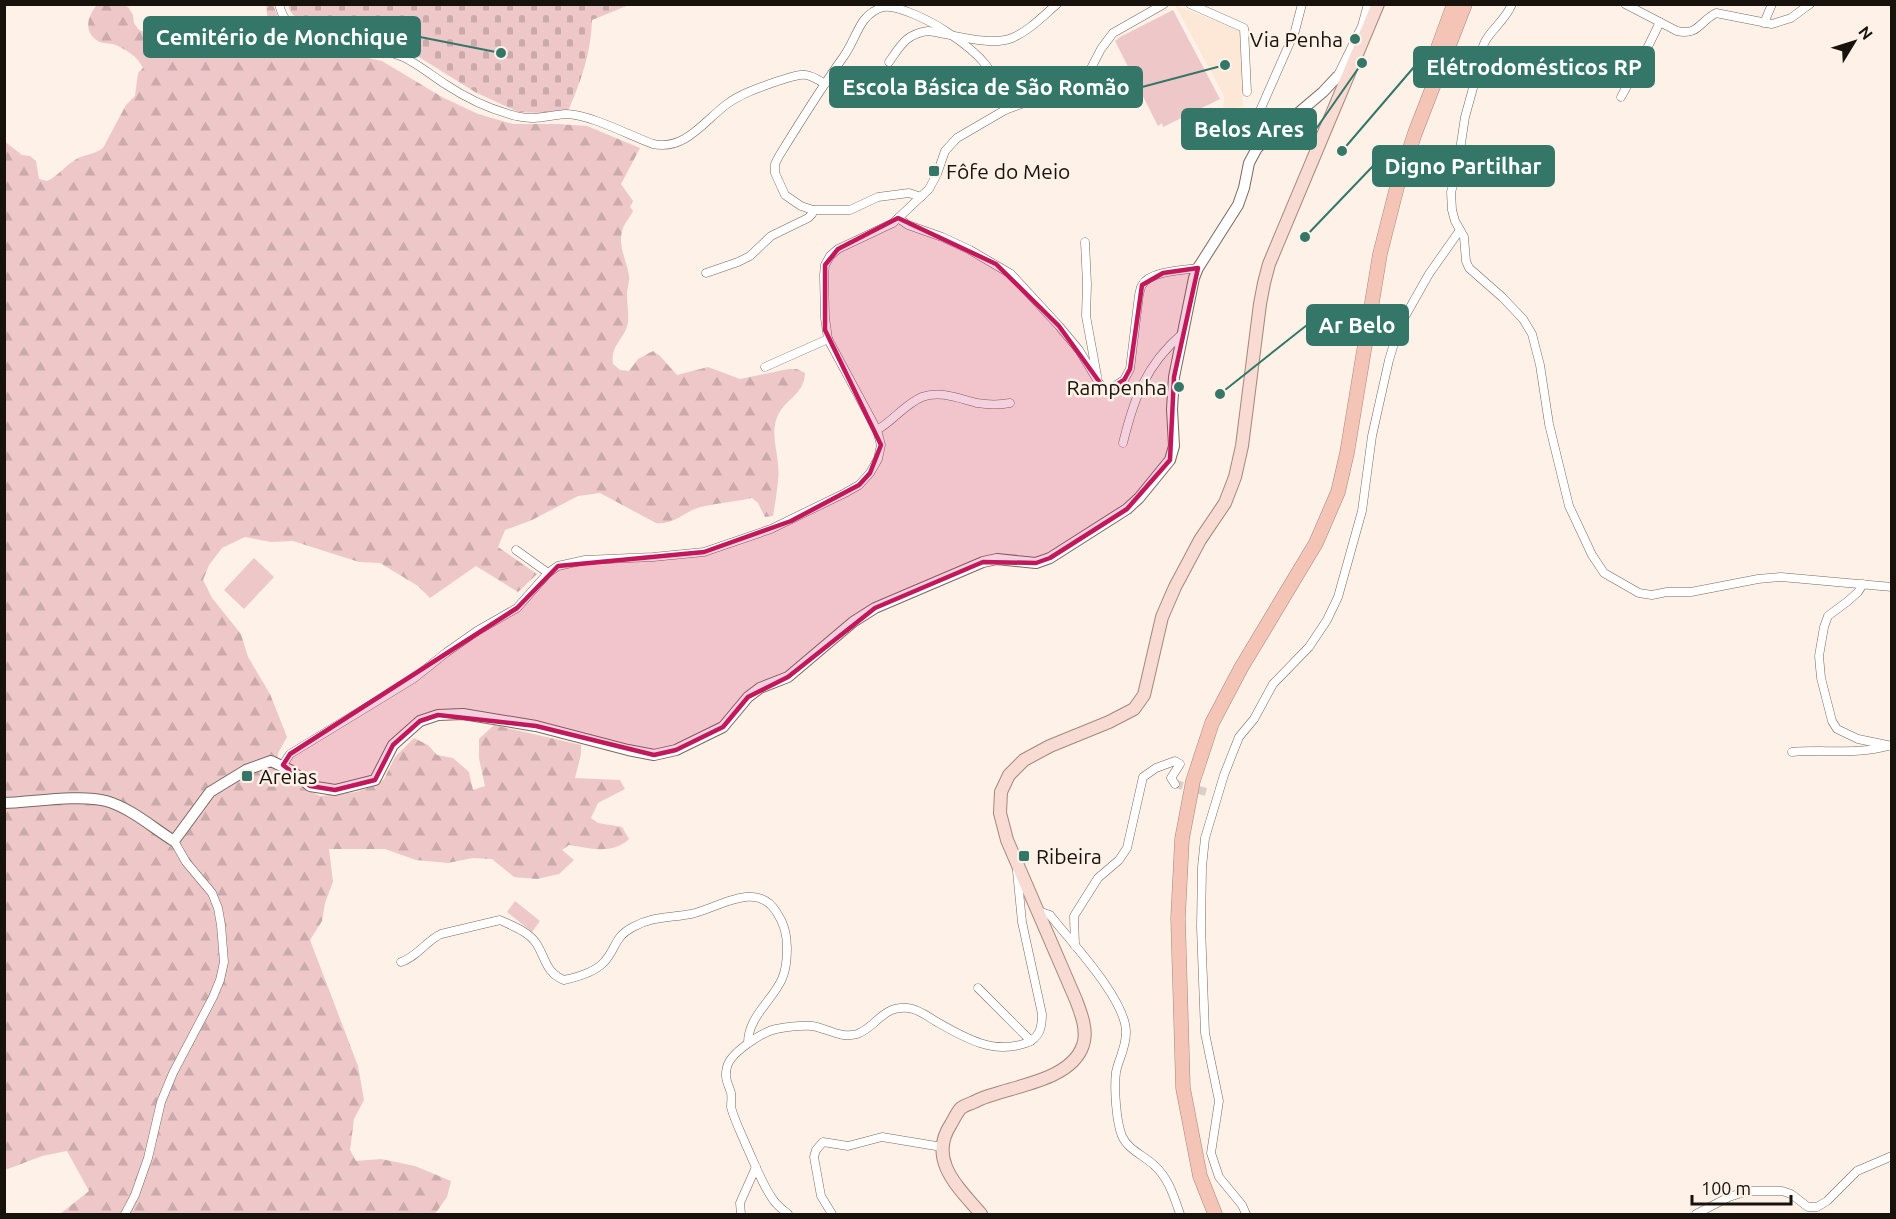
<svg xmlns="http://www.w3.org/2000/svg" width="1896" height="1219" viewBox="0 0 1896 1219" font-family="Ubuntu,sans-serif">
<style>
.built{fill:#fde8d7}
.forest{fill:url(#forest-firs)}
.cemetery{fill:url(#cemetery-stones)}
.garden{fill:#eec7c9}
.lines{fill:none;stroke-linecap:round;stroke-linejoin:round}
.street-tunnel{stroke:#dbd0c7;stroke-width:8;stroke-dasharray:8 4;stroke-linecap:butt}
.street-casing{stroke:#7a695c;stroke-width:9}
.secondary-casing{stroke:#7a695c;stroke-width:12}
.primary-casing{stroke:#a7867a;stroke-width:14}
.highway-casing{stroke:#a7867a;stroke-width:15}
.street{stroke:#fff;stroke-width:8}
.secondary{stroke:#fff;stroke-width:10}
.primary{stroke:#f8dcd3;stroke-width:12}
.highway{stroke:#f4c4b6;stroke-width:14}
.marked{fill:#c2185b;fill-opacity:0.2;stroke:#c2185b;stroke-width:4.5;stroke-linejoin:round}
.poi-dot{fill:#347769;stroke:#fdf1e8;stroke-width:2}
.labels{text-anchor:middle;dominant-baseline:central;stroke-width:5;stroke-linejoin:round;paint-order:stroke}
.poi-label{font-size:21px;fill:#18120c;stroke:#fdf1e8;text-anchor:start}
.leader{fill:none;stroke:#347769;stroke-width:2}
.callout-dot{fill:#347769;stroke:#fdf1e8;stroke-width:2}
.callout{fill:#347769;stroke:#347769;stroke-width:2}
.callout-label{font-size:22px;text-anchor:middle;font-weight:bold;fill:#fff}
</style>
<defs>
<pattern id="forest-firs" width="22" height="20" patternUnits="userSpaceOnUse" patternTransform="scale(1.5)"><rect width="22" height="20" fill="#eec7c9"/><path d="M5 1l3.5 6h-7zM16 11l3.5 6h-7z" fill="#cbaaab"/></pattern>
<pattern id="cemetery-stones" width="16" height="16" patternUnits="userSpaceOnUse" patternTransform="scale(1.5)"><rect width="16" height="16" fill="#eec7c9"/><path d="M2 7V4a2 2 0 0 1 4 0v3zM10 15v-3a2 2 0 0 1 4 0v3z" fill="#cbaaab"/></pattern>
</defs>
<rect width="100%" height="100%" fill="#fdf1e8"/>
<polygon class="built" points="1175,5 1241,31 1243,107 1223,109 1224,96"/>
<path class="forest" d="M97,5H123L128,7L133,15L134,23L139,30L154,36L166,47L175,51L192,47L216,54L224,50L240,34L269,29L266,5H273L278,17L288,31L286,36L314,47L382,61L442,97L478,114L513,124H557L587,126L640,148L621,184L633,201L630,207L633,211C630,218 624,223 622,231C618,247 627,261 629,276C630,282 627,288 627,294C627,304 629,313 628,322C625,340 610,344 613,364L620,370L629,371L638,359L653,351L660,356L677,375L708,367L740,379L789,369H797L805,373C804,395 786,398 778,415C770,432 777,448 778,465C780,477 775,504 773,516L765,517L758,503L752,498C735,502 717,503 700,507C684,512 674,525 656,523L600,493L578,496L532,520L505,530L498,547L537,574L518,592L476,566L430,598L418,586L380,563L359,562L293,541L271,542L245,537L222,548L209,565L203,580L212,598L241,634L248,657L270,694L287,737L278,753L277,769L285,779L320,796L356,792L376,785L384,779L395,757L414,738L428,745L437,755L453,758L469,772L473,790L485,786L479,758V739L494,725L581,745V754L575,778L620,780L625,789L598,803L591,818L598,823L622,827L629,839C612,855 590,848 569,845L562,850L574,860L559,874L537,879L514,877L492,859L473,858L448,863L416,860L385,849H329L333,882L325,903L322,921L310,940L358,1066L364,1100L354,1119L350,1150L356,1161L381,1159L415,1166L451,1181L447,1197L435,1214H60L89,1191L67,1151L42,1156L5,1170L4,141L22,155L30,156L36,161L39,179L47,181C58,176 65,166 75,160C84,154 94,155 103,148L126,105L135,96L138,73L143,68C139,57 124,48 113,44C107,43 100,44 95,39C83,29 89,14 97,5Z"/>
<path class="cemetery" d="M288,5H629L592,20C591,53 581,81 568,111L542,113L518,112L475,92L403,47L383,42L341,41L321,34L303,26L290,11Z"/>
<g class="garden">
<polygon points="1173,10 1220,99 1163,127 1162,123 1158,126 1115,41 1120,37"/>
<polygon points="254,558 274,577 244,609 224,590"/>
<polygon points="515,901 540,921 532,932 507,912"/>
</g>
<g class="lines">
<polyline class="street-tunnel" points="1175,784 1210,793"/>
<defs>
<g id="street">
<path d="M279,4C280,8 282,14 284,17C306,53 369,41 403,57C418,64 431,75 445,84C466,98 492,110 516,116C534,121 549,115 566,114C589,114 631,136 653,144C685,151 704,121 727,104C742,93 761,87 778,81C801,74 804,70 825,84"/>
<polyline points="1190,4 1244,28 1247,92"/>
<path d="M1512,4C1503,26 1480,35 1481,59L1465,117L1456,176L1451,192L1452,210L1455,221L1464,237L1466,261L1469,268L1502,297L1523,319L1532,334L1540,365L1549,424L1569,506L1592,555L1604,573L1639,593L1652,595L1667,592H1691L1758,579L1781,577L1892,587"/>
<path d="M1625,4L1677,31C1698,36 1699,22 1716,13L1772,24L1791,18L1810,4"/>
<polyline points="1764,23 1772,4"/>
<path d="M889,62C901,45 906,34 928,31C951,34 991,47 1012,38C1029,31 1043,16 1057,4"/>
<polyline points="1337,77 1362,26 1368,4"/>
<polyline points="1621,97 1641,61 1660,22"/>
<polyline points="1257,148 1253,133 1258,115 1295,31 1302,4"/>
<path d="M921,197L909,193L878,197L850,210H813L801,206L785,195L775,173V164L779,156C800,122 821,88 844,56C852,45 856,31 864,20C869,14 876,9 883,7C898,4 934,23 947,32C979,53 998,71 1005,110"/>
<path d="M898,218L908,225L942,237L970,250L1011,274L1059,326L1079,350L1099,383L1104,388L1110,389L1124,380L1130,369L1139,295C1140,292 1140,288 1142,285C1150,271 1183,270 1198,268"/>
<polyline points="1085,242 1087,284 1086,316 1097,376"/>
<polyline points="706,273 738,262 750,256 771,236 808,218 812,214 813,210"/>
<polyline points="765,367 828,339"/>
<path d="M877,430C893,421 905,404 922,397C940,390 960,399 977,403C989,405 999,405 1010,403"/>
<path d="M1123,443C1134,398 1146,365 1182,334"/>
<polyline points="516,550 548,573"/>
<polyline points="1863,584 1858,592 1848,601 1828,616 1824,627 1819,656 1821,678 1832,721 1837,729 1858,739 1892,746"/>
<path d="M1792,752C1824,749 1856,755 1888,746"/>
<polyline points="283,765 290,754 413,679 447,652 477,631 517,608 548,573 558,566 585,560 653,557 704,552 771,529 845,493 859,485 870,473 878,459 881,445 877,430 828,339 825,318 824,275 825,265 830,256 838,249 893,223 929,189 937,174 945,151 957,138 1005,110 1048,94 1066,93 1074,90 1086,78 1101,49 1113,33 1164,4"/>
<path d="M1038,911L1050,915C1070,941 1126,999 1126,1032C1126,1048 1119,1058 1116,1072C1114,1088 1116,1121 1122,1136C1128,1150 1145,1156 1155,1166C1169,1179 1174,1197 1180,1214"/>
<polyline points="1075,946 1074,916 1098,878 1119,860 1127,848 1143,777 1156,768 1175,761 1180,764 1171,778 1175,784"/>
<path d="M401,962C417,957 426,941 441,934L500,920C512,926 528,931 536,943C546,958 545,972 564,980C578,977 596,972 605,961C617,947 614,937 633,927C653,916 669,918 691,914C719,908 757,879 777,913C784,923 787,935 787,948C787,957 786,970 782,979C772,1001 748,1017 748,1043"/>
<polyline points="978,988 1031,1041"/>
<polyline points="125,1214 135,1195 148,1158 161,1102 173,1073 213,997 220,980 224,962 221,925 218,908 212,893 186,862 174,841"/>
<polyline points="741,1214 740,1203 756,1167"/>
<path d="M788,1214C782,1209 776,1205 772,1198C761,1182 754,1162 746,1145C741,1133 734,1119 731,1107C731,1102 732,1097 731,1093C728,1083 724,1078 727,1067C730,1053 762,1032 776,1029C787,1027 801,1025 812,1026C827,1028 841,1039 857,1034C877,1027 881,1006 908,1008C919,1009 928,1017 937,1022C965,1038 994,1055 1026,1043C1040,1038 1042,1027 1042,1014L1022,922L1017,871"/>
<polyline points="832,1214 821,1196 814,1157 816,1150 823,1142 848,1146 882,1137 942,1147"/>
<polyline points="1246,1214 1242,1205 1219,1177 1211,1153 1219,1101 1205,1033 1201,927 1202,867 1205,838 1224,775 1239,737 1254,719 1273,684 1309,647 1327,620 1338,597 1362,511 1372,436 1389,360 1399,327 1429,274 1460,230"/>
<polyline points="1696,1214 1729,1197 1748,1191 1782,1191 1791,1194 1808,1207 1817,1207 1827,1201 1857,1171 1892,1156"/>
</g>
<path id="secondary" d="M4,803C32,802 81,794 106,801C131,808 153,828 174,841L210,792L246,770L271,761L292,771L310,786L335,790L375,780L393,745L420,721L438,715L463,714L536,726L628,750L654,755L676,750L723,727L748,697L760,688L788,677L853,622L875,608L983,562L997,559L1036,563L1050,558L1127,509L1139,498L1170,460L1174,446L1172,409L1174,377L1194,278L1198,268L1238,205L1244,188L1249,163L1257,148L1323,92L1337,77L1351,70"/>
<path id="primary" d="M981,1214C959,1188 927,1160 951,1124C954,1119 957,1112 961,1108C965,1105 973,1103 978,1100C1009,1086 1071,1082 1083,1045C1088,1031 1081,1013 1076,1000L1007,840L1000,813L1001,792L1009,775L1024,760L1050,746L1109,722L1134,709L1144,695L1162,617L1175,587L1200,540L1225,503L1235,477L1242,446L1260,304L1264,283L1269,264L1378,4"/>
<g id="highway">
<polyline points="1435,56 1454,4"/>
<polyline points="1215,1214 1200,1176 1183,1088 1178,918 1182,839 1193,781 1212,723 1241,668 1316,543 1338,492 1347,453 1380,254 1397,187 1415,133 1465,4"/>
</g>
</defs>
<use href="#street" class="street-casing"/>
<use href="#secondary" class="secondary-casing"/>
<use href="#primary" class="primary-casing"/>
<use href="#highway" class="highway-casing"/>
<use href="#street" class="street"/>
<use href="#secondary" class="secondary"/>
<use href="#primary" class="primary"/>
<use href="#highway" class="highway"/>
</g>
<path class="marked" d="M898,218L996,264L1059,326L1106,391L1124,380L1130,369L1142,285L1163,273L1198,268L1174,377L1170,460L1127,509L1050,558L1036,563L983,562L875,608L788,677L748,697L723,727L676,750L654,755L536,726L438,715L420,721L393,745L375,780L335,790L310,786L283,765L290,754L517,608L558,566L704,552L791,521L859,485L870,473L881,445L825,330V265L838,249Z"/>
<g class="poi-dot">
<circle cx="1355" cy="39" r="6"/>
<rect x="928" y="165" width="12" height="12" rx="3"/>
<circle cx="1179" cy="387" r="6"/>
<rect x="241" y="770" width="12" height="12" rx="3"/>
<rect x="1018" y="850" width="12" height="12" rx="3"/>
</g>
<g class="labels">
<g class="poi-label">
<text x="1343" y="39" text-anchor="end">Via Penha</text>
<text x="946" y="171">Fôfe do Meio</text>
<text x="1167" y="387" text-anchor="end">Rampenha</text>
<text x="259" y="776">Areias</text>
<text x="1036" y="856">Ribeira</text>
</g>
</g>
<path class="leader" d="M501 53L420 37M1342 151L1414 67M1225 65L1142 87M1362 63L1316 129M1305 237L1373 166M1220 394L1307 325"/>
<g class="callout-dot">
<circle cx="501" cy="53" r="6"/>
<circle cx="1342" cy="151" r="6"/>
<circle cx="1225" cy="65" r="6"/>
<circle cx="1362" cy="63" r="6"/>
<circle cx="1305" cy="237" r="6"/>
<circle cx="1220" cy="394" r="6"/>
</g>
<g class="callout">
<rect x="144" y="17" width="276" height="40" rx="6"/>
<rect x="1414" y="47" width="240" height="40" rx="6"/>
<rect x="830" y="67" width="312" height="40" rx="6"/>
<rect x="1182" y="109" width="134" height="40" rx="6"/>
<rect x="1373" y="146" width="181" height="40" rx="6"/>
<rect x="1307" y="305" width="101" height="40" rx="6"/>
</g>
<g class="callout-label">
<text x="282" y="45">Cemitério de Monchique</text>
<text x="1534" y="75">Elétrodomésticos RP</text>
<text x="986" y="95">Escola Básica de São Romão</text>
<text x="1249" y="137">Belos Ares</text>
<text x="1463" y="174">Digno Partilhar</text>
<text x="1357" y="333">Ar Belo</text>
</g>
<rect width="1896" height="1219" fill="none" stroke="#18120c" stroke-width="12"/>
<g transform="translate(1854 42) rotate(52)" stroke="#fdf1e8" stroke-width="4.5" paint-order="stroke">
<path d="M0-4.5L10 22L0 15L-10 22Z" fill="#18120c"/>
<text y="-9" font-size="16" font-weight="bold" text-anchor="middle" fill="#18120c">N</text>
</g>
<path d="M1692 1195v9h99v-9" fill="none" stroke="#18120c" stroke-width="3"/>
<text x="1701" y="1195" font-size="18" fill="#18120c" stroke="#fdf1e8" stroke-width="4.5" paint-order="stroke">100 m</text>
</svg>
